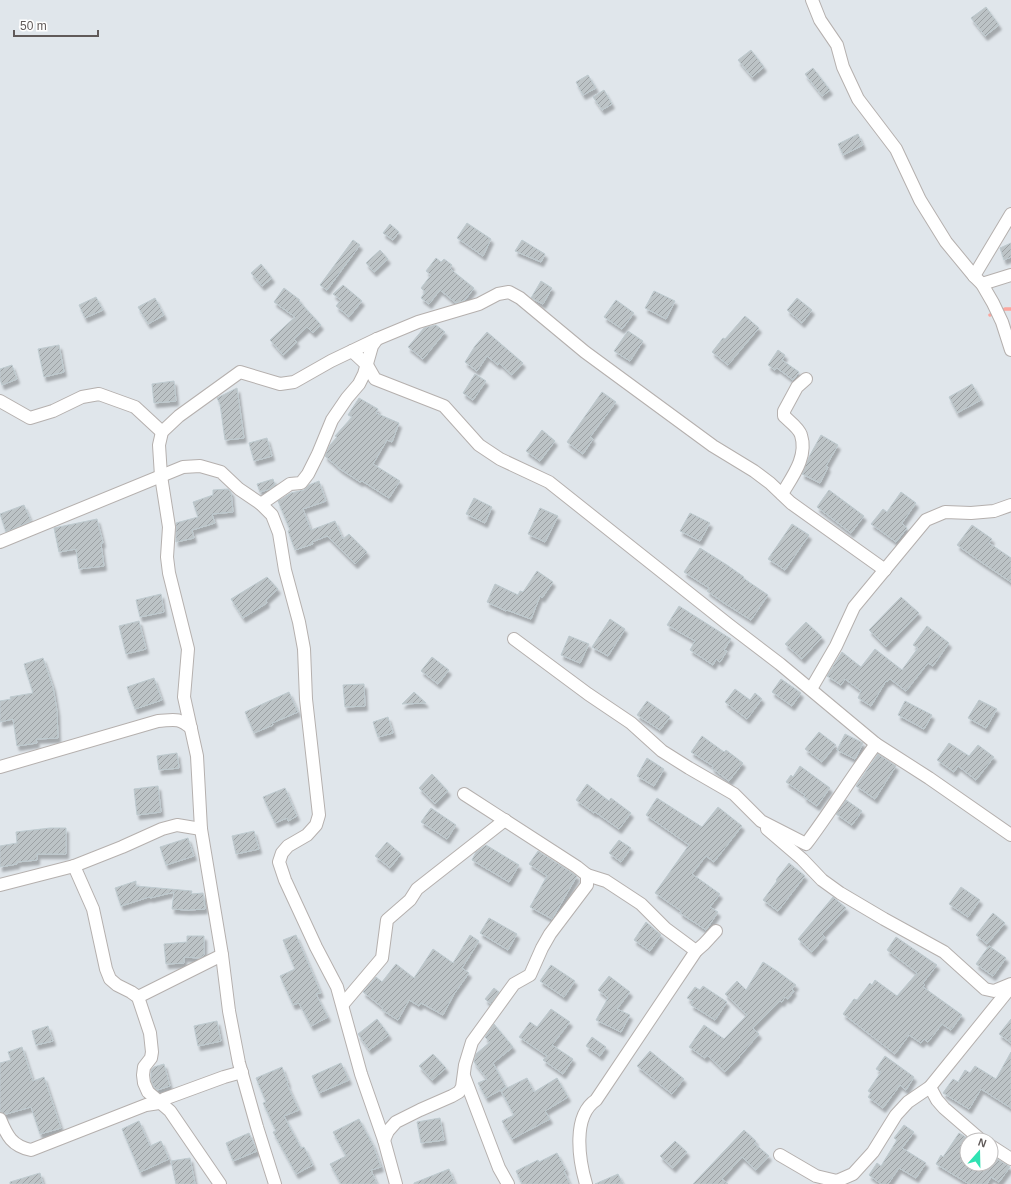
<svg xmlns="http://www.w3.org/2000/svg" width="1011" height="1184" viewBox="0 0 1011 1184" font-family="Arial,sans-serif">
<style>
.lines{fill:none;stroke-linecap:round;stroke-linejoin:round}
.stream{stroke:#fca79f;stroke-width:3.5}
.building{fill:url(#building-hatch);stroke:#becacf;filter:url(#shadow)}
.minor-casing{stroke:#b5b0ae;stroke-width:14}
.minor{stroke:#fff;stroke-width:12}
</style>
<defs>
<pattern id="building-hatch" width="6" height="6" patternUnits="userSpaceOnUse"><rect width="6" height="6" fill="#bcc3c6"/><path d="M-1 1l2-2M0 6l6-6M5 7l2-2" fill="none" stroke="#9ca1a4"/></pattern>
<filter id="shadow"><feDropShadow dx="2.5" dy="4.5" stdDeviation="1" flood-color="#0004"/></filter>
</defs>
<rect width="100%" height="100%" fill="#e0e6eb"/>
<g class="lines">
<polyline class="stream" points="990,315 1005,309 1011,309"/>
</g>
<g class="building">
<polygon points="986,7 999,25 985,36 971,18"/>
<polygon points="751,50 764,67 752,77 738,60"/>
<polygon points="813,68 830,90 822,96 805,74"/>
<polygon points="588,75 596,88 583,95 576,82"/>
<polygon points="604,90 612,104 602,110 593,97"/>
<polygon points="858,134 863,145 843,155 838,144"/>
<polygon points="467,223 491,239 483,256 457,238"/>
<polygon points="390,224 399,232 393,240 383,233"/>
<polygon points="353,240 360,245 327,290 320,285"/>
<polygon points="522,240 545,254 541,262 515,251"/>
<polygon points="1011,243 1011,257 1004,260 1000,248"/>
<polygon points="380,250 388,259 374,272 366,263"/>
<polygon points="436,258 441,262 444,259 452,265 450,268 454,272 474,288 465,300 456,303 440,290 429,304 421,298 425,292 421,288 431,275 426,271"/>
<polygon points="261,264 272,278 262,286 251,273"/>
<polygon points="541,281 552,288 543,304 531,298"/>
<polygon points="343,285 362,301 349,317 336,306 341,300 333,294"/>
<polygon points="284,288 300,300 299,301 321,325 313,333 307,327 294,339 297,342 283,355 270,340 295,317 274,302"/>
<polygon points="654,291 675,301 666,319 645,308"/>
<polygon points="96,297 103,310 85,318 79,305"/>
<polygon points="155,298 164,315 148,324 138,307"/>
<polygon points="797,298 812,310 802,323 787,310"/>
<polygon points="616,300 634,313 622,329 604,317"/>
<polygon points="745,316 759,328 728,365 712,352 723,338 725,339"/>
<polygon points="436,325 445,332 423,359 408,347 424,328"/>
<polygon points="628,331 643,341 630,361 614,351"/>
<polygon points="487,332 523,363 512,375 499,363 498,365 487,356 477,371 465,362 475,346"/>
<polygon points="59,345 64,372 44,377 38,349"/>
<polygon points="778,350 785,355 782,360 799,372 793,380 777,368 775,370 768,365"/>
<polygon points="12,365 17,379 2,385 0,379 0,369"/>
<polygon points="475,374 486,381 473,400 463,393"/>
<polygon points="174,381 176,401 154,403 152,384"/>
<polygon points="972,384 981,400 957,413 949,397"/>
<polygon points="237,388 244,438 225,440 220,404 217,398"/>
<polygon points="602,392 616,402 590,437 593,439 583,454 567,442"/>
<polygon points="359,398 378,409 376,413 399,423 392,442 387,440 373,464 400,481 389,498 362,481 360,482 340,469 325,456 330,445 337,437 335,436 352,417 348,415"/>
<polygon points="542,430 555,441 540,461 526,451"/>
<polygon points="821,435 838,445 826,466 828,467 820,483 802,474 809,457"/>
<polygon points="267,438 272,456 254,461 249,443"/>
<polygon points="273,479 275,485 270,489 260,492 257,484"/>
<polygon points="319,481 326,501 303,509 311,530 335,521 343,539 349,534 367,552 355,564 327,536 312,542 313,544 295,550 288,531 290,530 278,501 291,493 304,490 309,485"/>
<polygon points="228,489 231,492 233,512 212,514 215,523 192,530 194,538 176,542 176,523 198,517 193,502 213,495 213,490"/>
<polygon points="829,490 864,516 851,533 817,507"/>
<polygon points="901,492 916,503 902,523 907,528 896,542 871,524 883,509 887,512"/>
<polygon points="474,498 492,507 485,523 466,514"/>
<polygon points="24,505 31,521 6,532 0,514"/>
<polygon points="540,508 558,516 545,542 528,534"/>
<polygon points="690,513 710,523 700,541 680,531"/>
<polygon points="97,519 103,543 101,544 104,566 79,569 76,549 59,552 54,528"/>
<polygon points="792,524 809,535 785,570 768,559"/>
<polygon points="972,525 992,539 989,543 1011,558 1011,582 981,562 957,545"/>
<polygon points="700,548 727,565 744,577 743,578 768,595 751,620 724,603 707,591 709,588 684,572"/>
<polygon points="537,571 553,582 542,598 540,596 531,619 507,610 506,611 487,602 495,584 518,595 520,591 523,592"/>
<polygon points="267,577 278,589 266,600 267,603 243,618 231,599"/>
<polygon points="161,594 164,612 140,617 136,600"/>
<polygon points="901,597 919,613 886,647 869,630"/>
<polygon points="679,606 731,639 724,650 727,651 720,662 716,659 713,665 690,650 695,641 667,625"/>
<polygon points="610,619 625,629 608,656 592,647"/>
<polygon points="139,621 146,649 126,654 119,626"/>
<polygon points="806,622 822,637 802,659 785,644"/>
<polygon points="927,626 949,643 933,666 928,663 906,691 890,679 887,682 886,681 871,706 858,698 861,691 845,679 841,685 827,676 842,652 861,667 875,649 902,670 918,648 913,645"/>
<polygon points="569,636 589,644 580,663 561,655"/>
<polygon points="432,657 449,670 438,684 421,671"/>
<polygon points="43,658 53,687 57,711 58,738 36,739 37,743 17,746 13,719 0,722 0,701 11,699 10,697 33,693 24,664"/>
<polygon points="154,678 162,700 135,709 127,687"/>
<polygon points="781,679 801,693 792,706 772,692"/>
<polygon points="364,684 365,706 345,707 343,685"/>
<polygon points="735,689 750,700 755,693 762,699 747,719 725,702"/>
<polygon points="289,692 298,712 272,723 273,725 254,733 245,712"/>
<polygon points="414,692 426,703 402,704"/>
<polygon points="979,700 997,709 986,728 968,718"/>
<polygon points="647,701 670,717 660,730 637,715"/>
<polygon points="905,701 932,715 924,729 898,715"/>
<polygon points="388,717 393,733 378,737 373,722"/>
<polygon points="819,732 836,745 822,762 805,749"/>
<polygon points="845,734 863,743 855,759 837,750"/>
<polygon points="702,736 724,752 726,750 743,763 729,781 712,768 713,766 691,752"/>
<polygon points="949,743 969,756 978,745 994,757 976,780 958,766 954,772 937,760"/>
<polygon points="177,753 179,768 159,770 157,756"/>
<polygon points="878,754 896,766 875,799 856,786"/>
<polygon points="647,758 664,769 654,786 637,776"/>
<polygon points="800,766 830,788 817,806 804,797 805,795 786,782 791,775 793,777"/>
<polygon points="432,774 448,791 435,804 419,788"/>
<polygon points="587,784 609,801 611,798 631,813 619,829 595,812 594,813 576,800"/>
<polygon points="158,786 161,812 137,815 134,789"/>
<polygon points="285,788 297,816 288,821 287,818 275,823 263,797"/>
<polygon points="657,798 702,827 718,807 742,826 714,862 706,856 692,874 720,894 710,907 718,912 706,930 680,913 681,911 655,893 689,845 646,815"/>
<polygon points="846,800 862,811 852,825 836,814"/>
<polygon points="431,808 456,825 447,839 421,822"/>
<polygon points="50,828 66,828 66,854 37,854 37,860 17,862 17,864 0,867 0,846 17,843 16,832"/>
<polygon points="254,831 259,849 236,854 232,836"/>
<polygon points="188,838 194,856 166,865 160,847"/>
<polygon points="619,840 631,848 621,862 609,853"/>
<polygon points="387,842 401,854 390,868 375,856"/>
<polygon points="486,845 519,865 509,882 472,860 476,852"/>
<polygon points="538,851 577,876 552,919 530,907 547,876 529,864"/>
<polygon points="789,863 805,876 778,911 763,900 777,881 776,880"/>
<polygon points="136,881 136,886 192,891 191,894 203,893 205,909 188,910 172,909 174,892 150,898 149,897 121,906 115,888"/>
<polygon points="961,887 980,900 968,917 949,904"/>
<polygon points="833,897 846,908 822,934 825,937 812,952 798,939"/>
<polygon points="993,913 1005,923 987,944 976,935"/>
<polygon points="489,918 517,934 508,950 480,933"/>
<polygon points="646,922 661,935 650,951 634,940"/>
<polygon points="296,935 321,993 316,994 328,1017 311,1026 299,1003 293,1005 280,976 295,969 283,940"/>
<polygon points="470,935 479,941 462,968 469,973 454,994 443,1015 421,1003 419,1006 409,1000 398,1020 382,1010 383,1008 363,992 376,977 382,982 396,964 414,978 433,949 453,963"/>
<polygon points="187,936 204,936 204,955 200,958 184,957 184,963 166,964 164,944 187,942"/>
<polygon points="896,937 937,965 923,983 925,985 923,987 962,1015 951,1030 942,1024 928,1042 924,1039 921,1043 909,1035 895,1054 843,1014 854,999 857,1000 870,983 872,985 875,980 897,996 917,973 887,950"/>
<polygon points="989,946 1006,958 993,976 976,964"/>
<polygon points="763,962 777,971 796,985 792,989 794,991 788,999 785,997 782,1002 780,1001 753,1028 759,1034 739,1057 740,1057 725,1072 707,1055 705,1058 689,1047 704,1025 724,1039 747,1015 725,994 737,981 746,990"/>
<polygon points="551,965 575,981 564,997 540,981"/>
<polygon points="609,976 630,992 617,1009 630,1015 621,1032 596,1020 608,998 598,990"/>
<polygon points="703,986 727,1002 715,1020 691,1005 693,1001 687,998 695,987 700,990"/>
<polygon points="494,988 499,992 491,1004 485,999"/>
<polygon points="551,1009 570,1022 552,1045 573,1059 563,1074 543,1060 547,1056 519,1037 530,1022 537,1027"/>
<polygon points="377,1019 389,1035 369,1050 358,1034"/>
<polygon points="1011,1019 1011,1043 999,1034"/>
<polygon points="217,1021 221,1041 198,1046 194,1026"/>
<polygon points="494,1024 513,1047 493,1063 506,1087 486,1098 478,1083 487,1079 474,1062 476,1054 490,1042 485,1037"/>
<polygon points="48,1026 53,1041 36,1045 32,1031"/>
<polygon points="592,1037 606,1047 600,1056 586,1046"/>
<polygon points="22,1047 33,1081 44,1077 61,1128 40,1134 31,1107 6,1114 0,1112 0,1063 11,1060 8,1052"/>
<polygon points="650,1051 684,1079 672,1094 637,1066"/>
<polygon points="1011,1052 1011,1108 981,1089 969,1109 943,1093 953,1079 958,1082 965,1070 970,1073 975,1066 996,1079"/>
<polygon points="433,1054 446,1068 432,1080 419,1066"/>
<polygon points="885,1056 914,1077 906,1090 900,1085 883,1108 868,1097 871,1093 868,1091 881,1072 876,1069"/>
<polygon points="341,1063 349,1080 319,1093 312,1076"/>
<polygon points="164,1064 170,1086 157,1090 154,1087 151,1081 151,1070 154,1067"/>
<polygon points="282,1067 288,1083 287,1084 299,1110 284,1116 301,1148 304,1147 313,1165 296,1174 273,1132 276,1131 263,1103 266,1102 256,1078"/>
<polygon points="527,1078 534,1092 557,1078 568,1097 545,1111 550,1119 512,1139 502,1121 514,1115 501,1091"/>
<polygon points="440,1118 444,1140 421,1143 417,1122"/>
<polygon points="359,1119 373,1145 381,1167 371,1170 377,1184 341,1184 330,1164 346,1156 333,1132"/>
<polygon points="139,1121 150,1146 161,1141 169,1159 140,1172 122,1129"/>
<polygon points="904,1125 914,1132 902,1148 926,1163 916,1178 899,1168 888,1184 881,1184 869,1175 877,1163 881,1166 897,1140 894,1138"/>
<polygon points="744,1130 756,1141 754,1143 769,1156 756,1170 742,1157 722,1179 728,1184 693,1184"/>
<polygon points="249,1133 257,1151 233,1161 226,1143"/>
<polygon points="959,1133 967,1138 967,1164 991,1164 991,1155 1010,1167 999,1182 991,1177 987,1184 969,1184 936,1164 941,1155 943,1157"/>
<polygon points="675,1141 687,1152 673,1168 660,1156"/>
<polygon points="557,1153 566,1170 564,1171 570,1184 522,1184 516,1171 538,1160 539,1162"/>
<polygon points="190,1158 195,1184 176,1184 171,1161"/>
<polygon points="449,1169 455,1184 414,1184 414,1183"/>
<polygon points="40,1173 43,1184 10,1184 10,1182"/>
<polygon points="618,1174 623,1184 595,1184"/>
</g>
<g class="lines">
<defs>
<g id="minor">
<polyline points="812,0 820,20 837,45 843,67 858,99 896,149 920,200 946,242 974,276 982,284 993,303 1002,322 1011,350"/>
<polyline points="974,276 1011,214"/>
<polyline points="982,284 1011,275"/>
<polyline points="352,351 367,365 375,379 444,406 479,445 500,459 549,482 729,625 780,664 876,744 929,778 1011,835"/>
<polyline points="0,401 30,418 53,411 82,397 99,394 135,407 162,432"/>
<path d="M782,494C792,477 808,457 801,435C799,428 789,421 784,416V411L797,387L806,379"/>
<polyline points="261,504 290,484 301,483 308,474 318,454 332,420 347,398 359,384 364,374 372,346 377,339"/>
<polyline points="0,542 183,467 200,466 221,472 239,489 261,504 272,515 279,533 285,570 299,622 304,649 306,699 319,815 316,825 307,835 288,846 282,853 279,862 285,880 316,947 337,987 361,1074 384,1140 396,1184"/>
<path d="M514,639L588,694L631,723L662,751L689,768L734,794L761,821L806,844C831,811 852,776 876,744"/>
<polyline points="811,689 836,646 854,607 926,520 945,512 971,513 994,511 1011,505"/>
<path d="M0,767L158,721C174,720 178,717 191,728"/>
<polyline points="767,829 802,859 822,880 840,893 884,919 944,952 985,989 994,991 1011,984"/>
<polyline points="74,866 93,909 106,969 110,979 117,985 131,992 138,997 150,1033 152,1052 151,1058 144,1067 143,1075 144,1083 148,1092 170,1111 220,1184"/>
<polyline points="587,875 606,881 641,904 665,928 696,951"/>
<polyline points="0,885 74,866 122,847 162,829 177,825 201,829"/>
<polyline points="138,997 222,955"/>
<polyline points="343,1004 382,958 387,920 410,900 417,889 505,820"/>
<polyline points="464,1076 499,1168 508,1184"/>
<polyline points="930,1087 937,1100 944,1108 981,1140"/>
<path d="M0,1119C7,1136 12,1146 31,1150L146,1105L159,1103L164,1099L224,1077L242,1072"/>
<polyline points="384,1140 388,1131 396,1122 420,1110 452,1096 459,1092 462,1087 465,1065 472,1042 514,984 530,975 542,948 550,934 587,885 587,875 577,867 464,794"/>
<polyline points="991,1146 1011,1159"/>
<polyline points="780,1155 816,1176 837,1181 853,1174 873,1152 896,1115 908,1102 930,1087 1011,987"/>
<polyline points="275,1184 257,1127 239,1063 229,1011 222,955 201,829 197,756 184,697 188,649 169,573 167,557 169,527 161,476 159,445 162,432 179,416 240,372 280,384 294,382 331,361 377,339 418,322 479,304 498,294 509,292 520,298 585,352 713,446 754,471 770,483 791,503 885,570"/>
<path d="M586,1184C579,1160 572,1116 596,1100L696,951L704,944L716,931"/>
</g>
</defs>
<use href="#minor" class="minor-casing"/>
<use href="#minor" class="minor"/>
</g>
<g transform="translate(979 1152) rotate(20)"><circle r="19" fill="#ffffff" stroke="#bfbdbd"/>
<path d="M0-3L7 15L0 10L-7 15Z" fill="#2fe2b2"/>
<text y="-6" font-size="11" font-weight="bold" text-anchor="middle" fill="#605a59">N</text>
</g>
<path d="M14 30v6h84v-6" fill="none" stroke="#605a59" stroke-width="2"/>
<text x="20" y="30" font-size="12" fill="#605a59" stroke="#ffffff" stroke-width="3" paint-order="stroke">50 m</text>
</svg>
